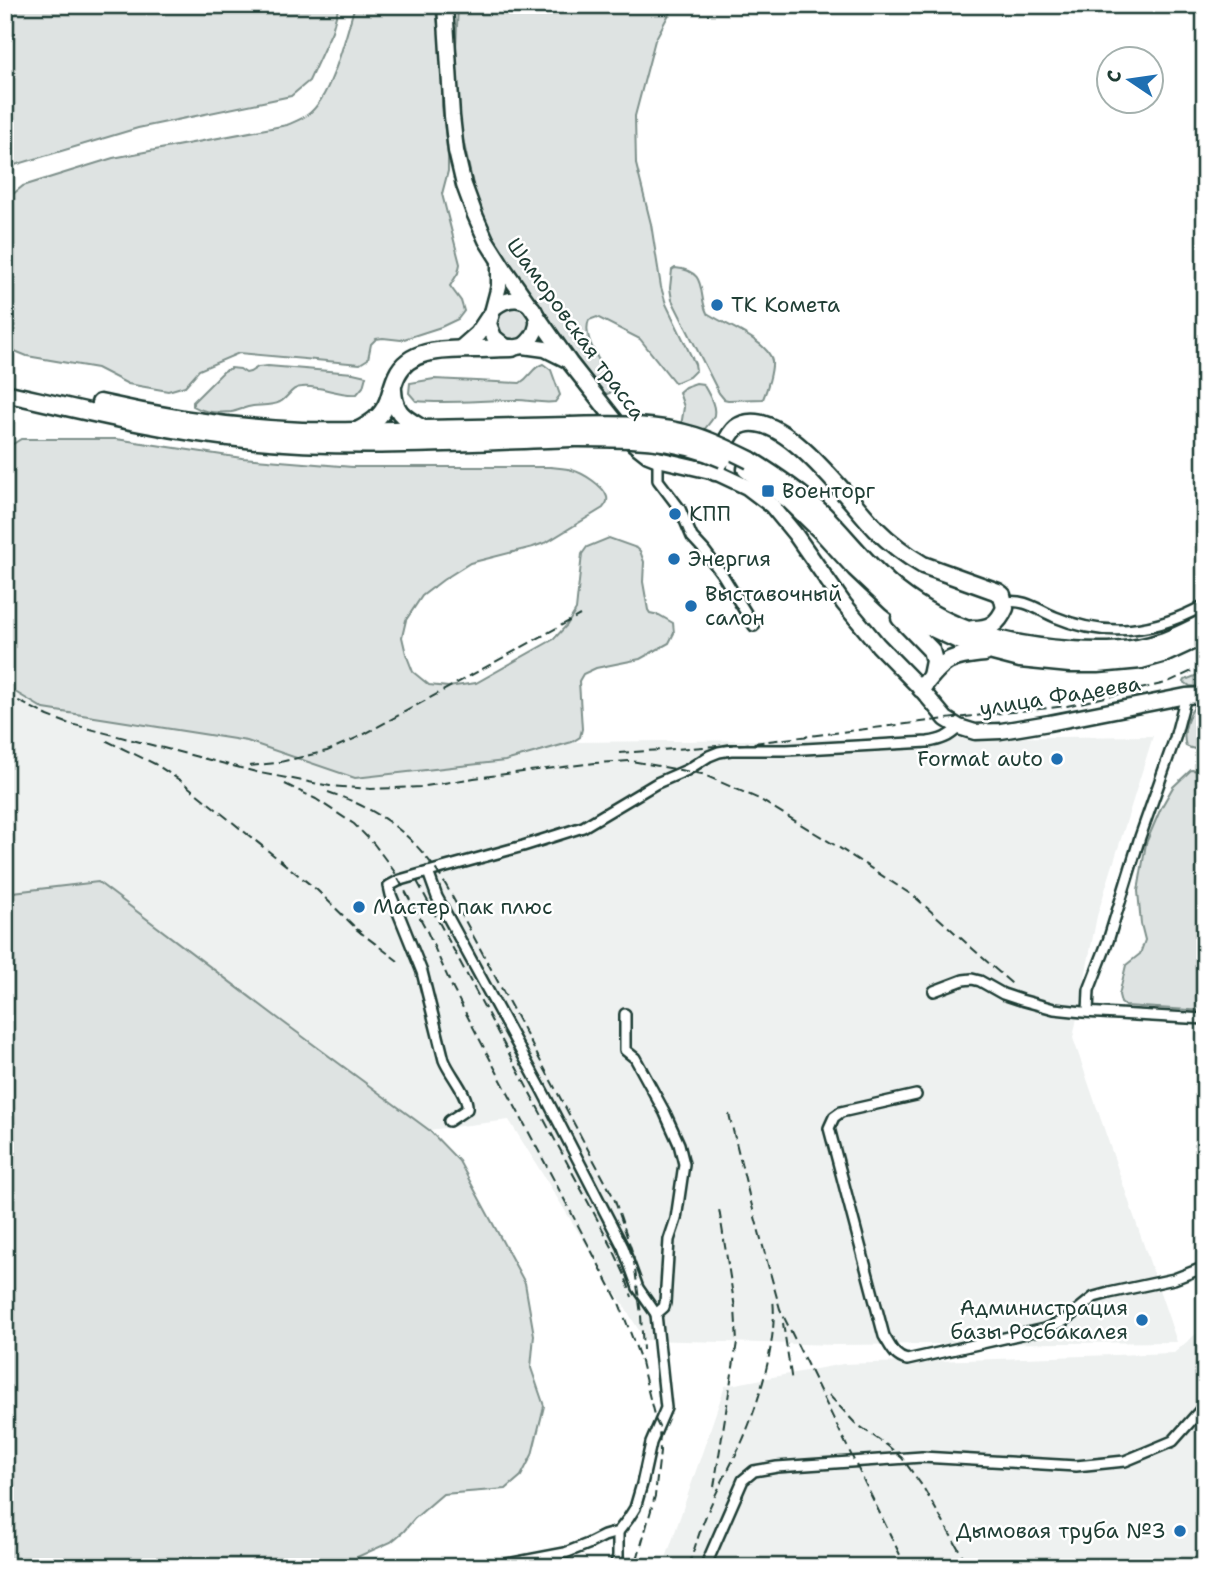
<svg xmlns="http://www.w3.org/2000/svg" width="1210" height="1572" viewBox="0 0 1210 1572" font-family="'Shantell Sans',sans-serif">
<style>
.built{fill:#eef1f0}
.green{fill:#dee3e2;stroke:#7e908b;stroke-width:2}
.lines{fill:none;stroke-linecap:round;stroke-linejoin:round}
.street-casing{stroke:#1f3d34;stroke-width:14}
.primary-casing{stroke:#1f3d34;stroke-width:19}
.highway-casing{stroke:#1f3d34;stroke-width:21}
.street{stroke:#fff;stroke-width:9}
.primary{stroke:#fff;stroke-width:14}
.highway{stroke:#fff;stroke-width:16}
.rail{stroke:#1f3d34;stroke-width:2;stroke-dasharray:10 5;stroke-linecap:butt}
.highway-bridge-casing{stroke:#1f3d34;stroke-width:21;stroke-linecap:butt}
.highway-bridge{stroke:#fff;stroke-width:16}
.poi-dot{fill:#1f6fb2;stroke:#fff;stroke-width:2.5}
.labels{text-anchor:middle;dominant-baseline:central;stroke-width:5;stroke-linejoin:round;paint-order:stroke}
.poi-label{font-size:21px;fill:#1f3d34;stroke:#fff;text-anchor:start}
.street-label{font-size:21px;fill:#1f3d34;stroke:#fff}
</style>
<rect width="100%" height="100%" fill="#fff"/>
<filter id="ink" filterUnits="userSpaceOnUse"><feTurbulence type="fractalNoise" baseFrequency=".0143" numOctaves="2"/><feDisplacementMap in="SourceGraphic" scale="14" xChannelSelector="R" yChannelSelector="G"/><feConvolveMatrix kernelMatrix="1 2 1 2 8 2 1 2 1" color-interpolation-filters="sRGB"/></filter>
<g filter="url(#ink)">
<g class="built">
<polygon points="5,686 44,709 247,741 355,778 505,761 572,742 1153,736 1097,916 1073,1038 1177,1342 835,1345 645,1340 509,1120 429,1130 283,1022 99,882 5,893"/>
<polygon points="1205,1326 1205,1567 663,1567 725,1386 843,1364 1174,1353"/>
</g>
<g class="green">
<polygon points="5,5 339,5 332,31 309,81 291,96 138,128 5,168"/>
<path d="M355,5H435L442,49V106L448,156V171L442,194L460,264L458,273L450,286L461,301L464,311L458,319L441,327L401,340L383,338L376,339L371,344L368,359L360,364L239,353L199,370L185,386L168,391L128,384L97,368L27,356L5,347V301L10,287L9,204L13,194L23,186L113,158L287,125C294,122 302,119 307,115C331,100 347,32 355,5Z"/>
<path d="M458,5H674L655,40L635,116L636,164L651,224L661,287L666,304L695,364L696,370L689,377L675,383L640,339L597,317L589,320C581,337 604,368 612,383V389L610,393L607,394L601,391L503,256L485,220L474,189L460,126L456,47Z"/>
<path d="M675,268C709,271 697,293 707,313C723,324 769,341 772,361C773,370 767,390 763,399L728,400L724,399L719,393L672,300L670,288L672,270Z"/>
<path d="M523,306L532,317L527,336C512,343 510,343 497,332L495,318L503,307Z"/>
<path d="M543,364L551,370L560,395L555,402C542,404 530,400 516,400C483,400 449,404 416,401L409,393L410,383L434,379L520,383C532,376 531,368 543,364Z"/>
<path d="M268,366L353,373L366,376L363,387L357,394C338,396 321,385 302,387C291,387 289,397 280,402C272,406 261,405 253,406C245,407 238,411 231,412C219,413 203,412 193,406V402L224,371L231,368L240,369L246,373L250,372L258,367Z"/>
<path d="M696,383L703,384C708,393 718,408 713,418C710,423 705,428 702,433L681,426L684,407L679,392L685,387Z"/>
<path d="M21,439H116L242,458L353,467H550C557,468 565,468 572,470C583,473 604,486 607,497C608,502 606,504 603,508L547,542L533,547L470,563L443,580L422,596L406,620L402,637L406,654L413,672L429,685L448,687L476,683L554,639L567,625L576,610L582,554L587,547L609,538L637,548L640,551L644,562L643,582L648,610L650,613L659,615L673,623L674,633L669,643L640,659L596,668L583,674L579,681L582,729L580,737L572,742L505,761L355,778L247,741L44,709L5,686V449Z"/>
<polygon points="1205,672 1205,687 1190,686 1184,682 1185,680"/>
<path d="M1198,702H1205V750C1198,750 1192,749 1186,746C1181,732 1189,712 1198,702Z"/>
<polygon points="1191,770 1205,771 1205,1011 1125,1006 1121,1003 1119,995 1126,965 1140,954 1145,940 1141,924 1138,891 1146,843 1161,808 1173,787"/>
<polygon points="98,882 283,1022 429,1130 459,1161 525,1283 534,1335 531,1368 544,1406 532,1455 521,1476 506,1489 443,1494 414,1519 404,1531 391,1542 357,1557 352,1567 5,1567 5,893"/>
</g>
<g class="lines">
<defs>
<g id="street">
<polyline points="658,459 658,480 680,509 692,537 704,550 722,574 754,626"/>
<path d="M1005,602C1026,599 1036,609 1055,617C1107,639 1156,632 1205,605"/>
<polyline points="428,872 437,897 543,1092 623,1247 638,1288 656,1314 664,1307 665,1303 669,1240 676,1219 684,1164 679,1144 665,1113 635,1058 625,1050 625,1014"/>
<polyline points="934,991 963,980 972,979 980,981 1003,994 1021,1000 1054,1009 1083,1012 1205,1019"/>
<polyline points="1088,1012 1089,990 1108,941 1140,837 1175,738 1186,696"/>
<path d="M916,1095L841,1112L834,1117L829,1128L884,1336C891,1347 894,1357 907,1360L1044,1329L1064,1321L1094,1297L1109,1293L1174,1279L1205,1267"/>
<path d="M449,1121L467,1109C469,1095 450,1075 444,1060L422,972L391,895L389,886L400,880L421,874L523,846L583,827L657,783L687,770L709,756L719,752L731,750H787L928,742C941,740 949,737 959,727"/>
<polyline points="491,1567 565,1553 588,1544 604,1536 618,1532 628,1519 635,1508 642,1484 651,1443 666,1408 656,1314"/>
<polyline points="615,1567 618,1556 618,1532"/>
<polyline points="705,1567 743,1480 754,1471 777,1467 922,1457 1076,1466 1125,1461 1173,1441 1205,1405"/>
</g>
<g id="primary">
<polyline points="445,5 452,116 456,151 464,185 475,215 486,240 505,270 570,363 634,444 648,455 658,459 715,472 747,487 772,506 795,534 844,604 878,645 921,689 946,719 959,727 975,732 1001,731 1049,723 1186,696 1205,695"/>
<polyline points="499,264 499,286 489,324 494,337 505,346 512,348 523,346 545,349 565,359"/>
<path d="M494,308C525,282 556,321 523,346"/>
</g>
<g id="highway">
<polyline points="461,349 478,334 490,316"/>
<path d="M393,390C394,414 405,418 423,429"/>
<path d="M5,393C85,411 165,431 246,439C354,450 463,442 571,438"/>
<path d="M100,403C165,418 234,428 302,431C343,432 384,430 425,429C473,428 522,427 570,426"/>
<path d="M359,430C375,421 385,414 390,395C392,389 394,381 397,375C410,347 449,350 474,349C487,349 500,348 512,348"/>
<path d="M750,460C776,476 801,493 823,514C848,539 869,568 897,590C949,631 1007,646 1071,650C1101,652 1132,652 1161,642C1176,637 1191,629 1205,622"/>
<polyline points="746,469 789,500 822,532 855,568 892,603 911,618 958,640 993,652 1020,659 1070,664 1098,664 1141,660 1166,653 1205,635"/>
<path d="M715,472C719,460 726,436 736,428C777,398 852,505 876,529C890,543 906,555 923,565L998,592L1002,595L1005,608C998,624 990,629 973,629"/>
<polyline points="900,618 931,650 934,661 931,676"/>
<path d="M921,689C943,660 949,656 985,653"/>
</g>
</defs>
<use href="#street" class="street-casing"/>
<use href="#primary" class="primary-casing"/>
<use href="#highway" class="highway-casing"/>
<use href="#street" class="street"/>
<use href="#primary" class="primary"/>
<use href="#highway" class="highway"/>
<g class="rail">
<polyline points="5,694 48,716 67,723 260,773 330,786 371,789 420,787 474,778 595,763 631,761 702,774 759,799 838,847 915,897 1012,984"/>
<polyline points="107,741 155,764 181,781 317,890 362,934"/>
<polyline points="619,753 745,744 946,719 1067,706 1166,683 1205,665"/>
<polyline points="249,766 276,763 327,751 363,735 580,615"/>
<polyline points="285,784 316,799 354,824 374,844 394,871 426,929 453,989 619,1303 640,1358 655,1419 659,1427 660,1452 655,1496 635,1567"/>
<path d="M328,792C382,810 418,838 447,887L614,1198L633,1254L641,1315L643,1350"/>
<polyline points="417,881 612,1247 624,1273 632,1297"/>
<polyline points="356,929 398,961"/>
<polyline points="729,1114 749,1195 780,1309 906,1567"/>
<polyline points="783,1323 792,1382"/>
<polyline points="829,1395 855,1423 888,1446 902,1458 923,1487 969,1567"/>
<polyline points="714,1487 737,1342 735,1308 719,1209"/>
<path d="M688,1567C695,1548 700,1529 708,1511C718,1488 730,1467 741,1444C758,1406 778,1341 773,1299"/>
</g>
<defs>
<g id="highway-bridge">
<path d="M570,426C612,425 654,423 695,436C714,442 732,451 750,460"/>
<path d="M571,438C624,438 675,437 723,459"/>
</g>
</defs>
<use href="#highway-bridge" class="highway-bridge-casing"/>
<use href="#highway-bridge" class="highway-bridge"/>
</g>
</g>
<g class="poi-dot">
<circle cx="717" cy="305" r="7"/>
<rect x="761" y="484" width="14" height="14" rx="3.5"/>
<circle cx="675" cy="514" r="7"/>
<circle cx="674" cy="559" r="7"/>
<circle cx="691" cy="606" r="7"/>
<circle cx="1057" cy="759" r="7"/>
<circle cx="359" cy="907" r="7"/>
<circle cx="1142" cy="1320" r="7"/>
<circle cx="1180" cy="1531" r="7"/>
</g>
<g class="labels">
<g class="poi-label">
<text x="731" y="305">ТК Комета</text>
<text x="782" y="491">Военторг</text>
<text x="689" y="514">КПП</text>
<text x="688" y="559">Энергия</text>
<text x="705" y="594">Выставочный<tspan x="705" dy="24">салон</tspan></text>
<text x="1043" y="759" text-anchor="end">Format auto</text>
<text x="373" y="907">Мастер пак плюс</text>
<text x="1128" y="1308" text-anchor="end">Администрация<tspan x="1128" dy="24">базы Росбакалея</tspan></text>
<text x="1166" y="1531" text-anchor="end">Дымовая труба №3</text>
</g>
<g class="street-label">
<text transform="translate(576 329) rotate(54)">Шаморовская трасса</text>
<text transform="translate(1060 696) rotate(-9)">улица Фадеева</text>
</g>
</g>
<rect width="1210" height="1572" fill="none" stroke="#fff" stroke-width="28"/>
<rect x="14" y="14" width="1182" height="1544" fill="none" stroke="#1f3d34" stroke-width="2.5" filter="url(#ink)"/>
<g transform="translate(1130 80) rotate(283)"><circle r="33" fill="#ffffff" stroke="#a5b1ae" stroke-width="2"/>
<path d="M0-5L12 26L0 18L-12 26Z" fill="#1f6fb2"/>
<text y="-10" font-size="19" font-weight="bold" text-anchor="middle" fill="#1f3d34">С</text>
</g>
</svg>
